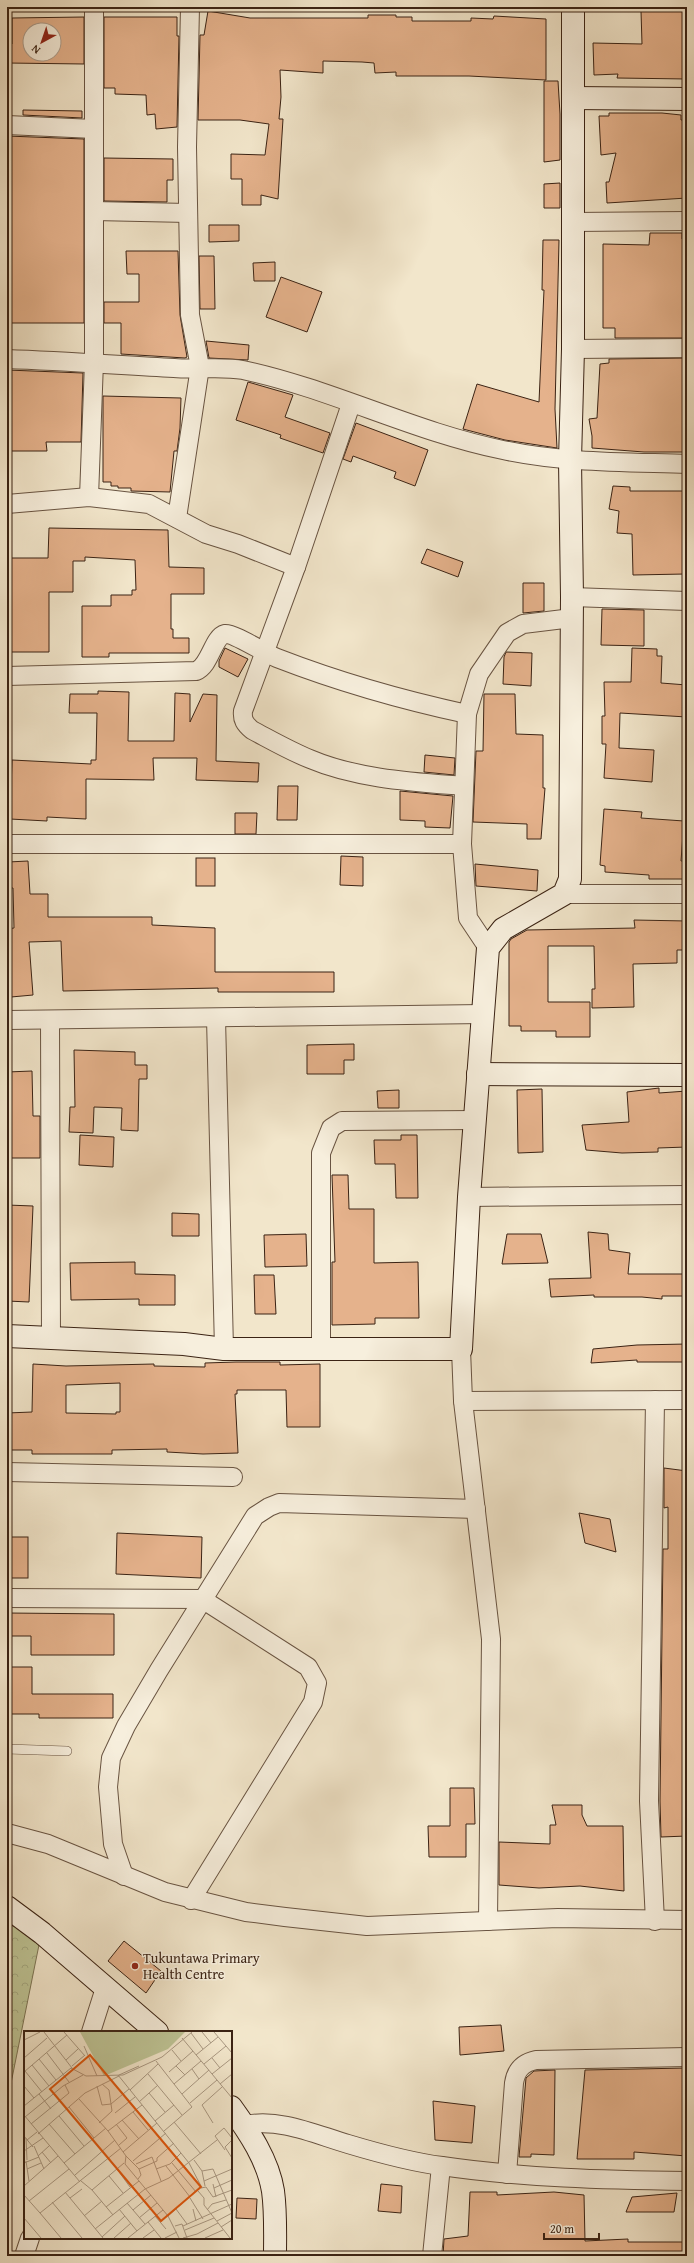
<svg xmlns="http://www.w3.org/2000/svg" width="694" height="2263" viewBox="0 0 694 2263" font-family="'Gentium Book Plus',serif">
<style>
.park{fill:url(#park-crowns);stroke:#7c7454}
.building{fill:#e5b28c;stroke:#3b2314;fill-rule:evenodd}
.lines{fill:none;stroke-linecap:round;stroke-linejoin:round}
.lane-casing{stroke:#695442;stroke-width:10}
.street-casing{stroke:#695442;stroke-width:20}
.secondary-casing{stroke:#3b2314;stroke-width:24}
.lane{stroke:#f7efdd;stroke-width:9}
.street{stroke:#f7efdd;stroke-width:18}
.secondary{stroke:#f7efdd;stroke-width:22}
.poi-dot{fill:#8f2418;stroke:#f7efdd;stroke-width:1.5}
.labels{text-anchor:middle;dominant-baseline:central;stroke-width:3;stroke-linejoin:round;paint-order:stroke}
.poi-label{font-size:14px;fill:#3b2314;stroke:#f7efdd;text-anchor:start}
.inset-road{fill:none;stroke:#a99882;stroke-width:1}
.view{fill:#df560c;fill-opacity:0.15;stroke:#df560c;stroke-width:2}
.inset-edge{fill:none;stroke:#3b2314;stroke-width:2}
</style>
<defs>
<pattern id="park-crowns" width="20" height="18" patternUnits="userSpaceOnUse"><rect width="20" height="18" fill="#bec495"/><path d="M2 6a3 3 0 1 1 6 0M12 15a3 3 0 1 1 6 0" fill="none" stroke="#a4a880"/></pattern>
</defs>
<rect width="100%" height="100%" fill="#f2e6cb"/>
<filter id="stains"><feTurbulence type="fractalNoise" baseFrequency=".005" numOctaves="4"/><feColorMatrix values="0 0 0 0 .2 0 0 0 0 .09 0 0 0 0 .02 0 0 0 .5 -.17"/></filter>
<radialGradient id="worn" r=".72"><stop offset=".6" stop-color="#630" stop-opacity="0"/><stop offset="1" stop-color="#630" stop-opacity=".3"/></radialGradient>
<polygon class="park" points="7,1924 41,1935 7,2103"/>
<g class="building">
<polygon points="648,7 687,7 687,79 617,78 618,74 594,75 593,43 642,44 641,11 648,11"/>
<polygon points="208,11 250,18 368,18 368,15 396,15 396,17 412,17 412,21 471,21 471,18 493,19 494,16 546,19 546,80 469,76 396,76 396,72 375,73 374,63 362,62 323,61 323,73 280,70 281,97 279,119 283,119 278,199 261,195 261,205 242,205 242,179 231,179 231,154 265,155 269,124 240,120 198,120 200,35 204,35"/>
<path d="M84,17V64L7,63V44H12V18ZM30,30H54V54H30Z"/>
<polygon points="104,17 177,17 177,36 179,36 177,127 156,129 155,114 147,115 146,95 115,94 115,88 104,88"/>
<polygon points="544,81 558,81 560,114 560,160 544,162"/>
<polygon points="23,110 82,111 82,118 23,115"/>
<polygon points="609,113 662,113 681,115 681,120 687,120 687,198 607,203 606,182 609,182 616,153 601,155 599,116 609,116"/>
<polygon points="7,136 84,139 84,323 10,323 10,298 7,298 7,254 9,254 11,205 7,205"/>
<polygon points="104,158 173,159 173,180 167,180 167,202 104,201"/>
<polygon points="560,183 560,208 544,208 544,184"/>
<polygon points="209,225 239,225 239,241 209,242"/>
<polygon points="650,233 682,233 682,239 687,239 687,338 615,338 615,328 603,328 603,244 649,245"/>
<polygon points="543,240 559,240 555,409 557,448 505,440 463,429 477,384 539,402 544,290 542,290"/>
<polygon points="126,251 178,251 180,315 187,357 185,358 121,354 121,323 104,323 104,302 139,302 139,274 127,274"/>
<polygon points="199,256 214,256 215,309 200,309"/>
<polygon points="275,262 275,281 254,281 253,263"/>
<polygon points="281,277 322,292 307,332 266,317"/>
<polygon points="206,341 249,345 248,360 209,358"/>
<polygon points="687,358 686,452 644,452 592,448 592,436 589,419 597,418 600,364 609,363 609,359"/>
<polygon points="7,370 83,373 81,442 46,442 47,451 7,451"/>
<polygon points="248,382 293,395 285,417 330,433 323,453 280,438 281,435 236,420"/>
<polygon points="103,396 181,398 180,428 177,451 174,451 170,492 131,491 131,488 118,488 118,486 111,486 111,482 103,482"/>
<polygon points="356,423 428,450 415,486 394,478 396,472 353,456 351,462 343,459"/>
<polygon points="613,486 630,487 630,491 687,491 687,532 684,532 685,574 633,575 632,534 617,533 619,511 609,509"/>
<polygon points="49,528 168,530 169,567 204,568 204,594 171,594 171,629 173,629 173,638 189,638 189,653 109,653 109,657 82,657 82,606 111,606 111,595 132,595 132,590 136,590 135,560 85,557 85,561 73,561 73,592 49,592 49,652 7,652 7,558 48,558"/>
<polygon points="427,549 463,562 458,577 421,563"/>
<polygon points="523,583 544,583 544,611 523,613"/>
<polygon points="602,609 644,610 644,646 601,645"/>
<polygon points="225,648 248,659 238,677 219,667 219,661"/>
<polygon points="632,648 657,649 657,656 662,656 661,683 687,685 687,717 620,713 619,748 654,750 652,782 604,778 606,744 602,744 602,716 605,716 604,682 631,682"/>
<polygon points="506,652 532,653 531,686 503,684 504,657"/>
<polygon points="98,691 129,692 128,741 174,741 175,693 190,694 190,722 203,694 217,695 216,761 259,763 258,782 196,780 197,758 153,758 154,780 86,779 86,819 47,817 47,821 10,819 12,760 91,764 91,760 96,760 97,713 69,713 70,694 98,694"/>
<polygon points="484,694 515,694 516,734 543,735 543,788 545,788 541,839 527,839 527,824 473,822 476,751 483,751"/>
<polygon points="425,755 455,758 454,775 424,772"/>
<polygon points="278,786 298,786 297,820 277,820"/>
<polygon points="400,791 453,796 450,828 425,827 425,821 400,820"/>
<polygon points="604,809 642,812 641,818 684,821 681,861 686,861 686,879 649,879 649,875 605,872 605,866 600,865"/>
<polygon points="235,813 257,813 256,834 235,834"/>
<polygon points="341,856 363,857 363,886 340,885"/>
<rect x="196" y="858" width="19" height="28"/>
<polygon points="28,861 30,894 48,894 48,917 152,917 152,925 215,928 215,972 334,972 334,992 218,992 218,988 63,991 61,941 29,942 33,995 11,997 7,929 14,928 13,888 10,888 8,862"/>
<polygon points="475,864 538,870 537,891 476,886"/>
<polygon points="634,920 687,921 687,950 677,950 677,963 633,964 634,1007 592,1008 592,989 595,989 594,946 548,946 548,1002 590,1002 590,1037 556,1037 556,1031 521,1031 521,1026 509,1026 509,942 511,939 527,930 635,928"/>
<polygon points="354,1044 354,1060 344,1060 344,1074 307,1074 307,1045"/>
<polygon points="74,1050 135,1052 135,1065 147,1065 147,1079 139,1079 138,1131 121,1130 122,1108 94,1107 93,1133 69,1132 70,1107 75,1107"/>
<polygon points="32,1071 33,1116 40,1116 40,1158 7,1158 7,1072"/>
<polygon points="659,1088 659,1093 687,1091 687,1147 658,1148 658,1152 622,1153 586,1150 582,1125 629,1122 627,1092"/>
<polygon points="542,1089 543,1152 518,1153 517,1090"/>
<polygon points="399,1090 399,1108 378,1108 377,1091"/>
<polygon points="80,1135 114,1137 113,1167 79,1165"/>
<polygon points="401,1135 417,1135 418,1198 396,1198 395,1164 375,1164 374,1140 401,1140"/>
<polygon points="332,1175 348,1175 349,1209 374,1209 374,1263 418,1262 419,1318 375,1318 375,1324 332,1325 332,1262 335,1262"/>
<polygon points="7,1205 33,1206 29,1302 7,1301"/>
<polygon points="172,1213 199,1214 199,1236 172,1236"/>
<polygon points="588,1232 608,1234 609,1250 630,1253 628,1274 687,1274 687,1296 662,1296 662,1299 642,1297 594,1297 594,1295 551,1297 549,1279 591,1278"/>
<polygon points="306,1234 307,1266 265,1267 264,1235"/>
<polygon points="507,1234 541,1234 548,1263 502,1264"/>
<polygon points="135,1262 135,1274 175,1275 175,1305 139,1305 139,1299 71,1300 70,1263"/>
<polygon points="254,1275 274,1275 276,1314 255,1314"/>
<polygon points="687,1344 687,1362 637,1362 637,1360 591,1363 593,1349 637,1345"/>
<path d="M236,1362H280V1365L320,1364V1427H287L286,1390H237V1394H235L238,1453L203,1454L167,1452V1449L112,1450V1454H32V1450H7V1413L32,1412L33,1364L66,1366L154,1364V1366L205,1367V1363ZM120,1383V1412H116V1414L66,1413V1385Z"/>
<polygon points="664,1468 687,1471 687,1836 661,1837 660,1801 663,1549 668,1549 668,1507 664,1508"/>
<polygon points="579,1513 610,1519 616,1552 585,1543"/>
<polygon points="117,1533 202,1537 201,1578 116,1574"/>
<rect x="7" y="1537" width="21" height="41"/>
<polygon points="7,1613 114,1614 114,1655 31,1655 31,1636 7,1636"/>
<polygon points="7,1667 32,1667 32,1694 113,1694 113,1718 39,1718 39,1714 7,1714"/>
<polygon points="450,1788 474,1788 475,1824 466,1824 466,1857 429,1857 428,1826 450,1826"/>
<polygon points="552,1805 582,1805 582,1815 587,1826 623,1826 624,1891 580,1886 539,1888 499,1885 499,1842 550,1844 550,1825 556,1825"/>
<polygon points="124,1941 161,1971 146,1993 108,1961"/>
<polygon points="501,2025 504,2051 460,2055 459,2027"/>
<polygon points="687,2068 687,2156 634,2152 634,2159 577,2159 585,2070"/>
<polygon points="555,2070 554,2155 531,2154 531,2157 519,2157 526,2078 534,2071"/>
<polygon points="433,2101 475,2106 472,2143 435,2140"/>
<polygon points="381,2184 402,2186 401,2213 378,2211"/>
<polygon points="470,2192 497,2192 497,2195 554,2192 584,2195 585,2241 628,2239 628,2242 687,2242 687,2256 443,2256 444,2239 468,2236"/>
<polygon points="677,2193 674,2212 626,2212 632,2197"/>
<polygon points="237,2198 257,2199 256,2219 236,2218"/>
</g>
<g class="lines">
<defs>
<polyline id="lane" points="7,1749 67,1751"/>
<g id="street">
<polyline points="7,125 94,129"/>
<polyline points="94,211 188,213"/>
<polyline points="573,222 687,221"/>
<polyline points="573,349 687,348"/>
<path d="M7,359C63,361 118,365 174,368C197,370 221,366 243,370C332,389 414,432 503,450C563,463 626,462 687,464"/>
<path d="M351,404L296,567L243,711C242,720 245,724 252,730C271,740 290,751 310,759C357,779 414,782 464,786"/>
<polyline points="89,497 94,362 94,7"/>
<polyline points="7,504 89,497 149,504 206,534 238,544 296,567"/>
<polyline points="177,518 200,367 190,315 187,147 190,7"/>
<polyline points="572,597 687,601"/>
<path d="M7,676L196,671C210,666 213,637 225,634C234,633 266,654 277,658C339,682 402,700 467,714"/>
<polyline points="7,844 462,844"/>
<polyline points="564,894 687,894"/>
<polyline points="488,948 468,918 462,844 467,714 479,674 507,633 523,624 572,618"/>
<polyline points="216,1018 224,1349"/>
<polyline points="7,1020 483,1014"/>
<polyline points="50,1020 51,1338"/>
<polyline points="469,1197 687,1195"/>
<polyline points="321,1349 321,1153 331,1128 342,1121 474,1120"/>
<polyline points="461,1349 463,1401 491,1639 488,1921"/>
<polyline points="463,1401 687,1400"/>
<polyline points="7,1472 233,1477"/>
<polyline points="7,1598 202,1599 308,1667 317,1683 313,1702 191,1900"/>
<polyline points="7,1833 48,1844 165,1892 246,1912 285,1917 367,1926 558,1918 687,1920"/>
<polyline points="124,1876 113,1844 108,1787 111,1758 126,1726 159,1670 255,1516 269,1507 279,1503 476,1509"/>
<polyline points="655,1921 649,1801 655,1400"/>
<polyline points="91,2032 105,1988"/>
<path d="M245,2125C280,2118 314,2134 348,2144C378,2153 410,2162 442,2166C523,2178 605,2180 687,2181"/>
<path d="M507,2174L514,2083C516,2070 522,2063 536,2060L687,2057"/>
<polyline points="24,2256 30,2238"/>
<polyline points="432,2256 441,2166"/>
</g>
<g id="secondary">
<polyline points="573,98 687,99"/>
<polyline points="478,1074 687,1075"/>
<polyline points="7,1336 184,1344 224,1349 461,1349 469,1197 488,948 503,929 564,894 570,879 572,597 570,460 573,349 573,7"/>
<polyline points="7,1907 42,1933 157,2032"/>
<path d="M231,2107C249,2132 268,2160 273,2191C276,2213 275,2235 275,2256"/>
</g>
</defs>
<use href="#lane" class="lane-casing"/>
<use href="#street" class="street-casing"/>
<use href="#secondary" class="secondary-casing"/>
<use href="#lane" class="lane"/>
<use href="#street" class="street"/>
<use href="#secondary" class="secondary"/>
</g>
<circle class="poi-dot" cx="135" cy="1966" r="4"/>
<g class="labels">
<g class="poi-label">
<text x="143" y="1958">Tukuntawa Primary<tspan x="143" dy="16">Health Centre</tspan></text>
</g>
</g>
<g transform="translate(24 2031)">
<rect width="208" height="208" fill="#f2e6cb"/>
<path d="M56,1H161L144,18L80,45Z" fill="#bec495"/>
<path class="inset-road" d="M20,1L48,37M40,1L61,25M178,1L187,12M190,1L208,22M167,2L179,18M158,7L208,67M0,9L16,1M60,15L73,45M148,19L157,30M23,22L45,51M172,24L194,6M0,27L23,7M188,27L196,37M15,28L32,49M42,29L54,18M132,30L168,76L140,100M180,33L202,15M8,34L25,55M48,35L61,24M152,35L161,44M168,38L175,48M1,40L18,61M0,41L43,4M145,41L169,20M124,43L158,84M188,43L208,27M94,44L165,132L177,155L144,185M95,44L115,35M150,53L177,30M196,53L208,43M0,55L10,67M73,55L78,74L87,73L105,58M106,59L134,33M125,62L141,81M15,63L27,78M158,63L185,39M55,68L84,100M115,71L134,54M166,72L193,49M118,74L84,100L102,125L101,133L144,185L155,207M0,75L47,37L62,45L99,44L138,26L168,1M45,76L70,107M109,81L124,99M91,82L111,66M0,84L56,151M35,85L60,115M1,86L39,55L59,44M98,89L115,108M131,90L150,74M150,91L177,123M75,92L88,80L85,59L78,53M189,92L178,74L198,56M7,93L45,62L41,54M25,93L51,123M92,93L103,107L95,114M14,103L61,62L95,45M0,105L9,116M2,107L3,129M3,109L13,101M208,109L201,116L208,127M10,115L20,138M201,119L191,105L200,97L208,107M0,120L19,107M18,121L27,132M99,121L133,92M14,125L25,115M102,125L115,138L117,144L114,148M170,129L178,140L181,155M2,130L5,150M109,130L142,102M0,132L15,126M40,132L82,97M148,132L172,161M112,133L128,126L137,150M142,135L166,166M160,135L171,149M3,138L17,132M93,138L106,156M115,138L133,130V127L150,112M132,138L146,133L157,122M178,140L189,138L208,182M51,144L91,109M85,145L99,162M57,150L68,159L100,132M180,150L208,138M189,153L192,166M0,155L34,125M177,157L182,156L189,166L208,159M190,157L208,149M68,159L89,184M174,160L180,167V174L206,207M41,161L79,207M0,164L16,182M46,167L58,158M166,167L179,188M5,170L45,138M28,171L58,207M103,172L121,193M82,176L115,150M95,178L113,200M152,178L163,193M169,178L172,190M109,179L127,164M183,179L188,173L202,169M60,185L78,170M131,185L142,198M0,187L17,207M115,187L133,172M193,190L208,182M124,191L137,207M151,195L158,193L163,207M159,195L208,173M197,196L208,189M71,198L121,158L145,147L193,109M161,199L190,187M78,206L101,185M37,207L16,182L97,117M90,207L107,192M104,207L139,179M119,207L130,199M141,207L153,201M159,207L173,203L194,192M181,207L199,199"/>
<path class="view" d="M66,24L177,156L137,190L26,58Z"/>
<rect width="208" height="208" class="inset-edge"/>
</g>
<rect width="694" height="2263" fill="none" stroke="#f2e6cb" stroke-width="24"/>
<rect x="8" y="8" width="678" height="2247" fill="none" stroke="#3b2314" stroke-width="2"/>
<rect x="12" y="12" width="670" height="2239" fill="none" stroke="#3b2314"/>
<g transform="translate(42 42) rotate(220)"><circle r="19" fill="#f7efdd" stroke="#ac9d8d"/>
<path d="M0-3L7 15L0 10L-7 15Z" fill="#8f2418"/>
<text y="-6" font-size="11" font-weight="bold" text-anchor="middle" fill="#3b2314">N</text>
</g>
<path d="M544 2233v6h55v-6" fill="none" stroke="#3b2314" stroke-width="2"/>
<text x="550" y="2233" font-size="12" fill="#3b2314" stroke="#f7efdd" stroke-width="3" paint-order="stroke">20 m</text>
<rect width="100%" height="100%" filter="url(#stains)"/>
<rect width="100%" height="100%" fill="url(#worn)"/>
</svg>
